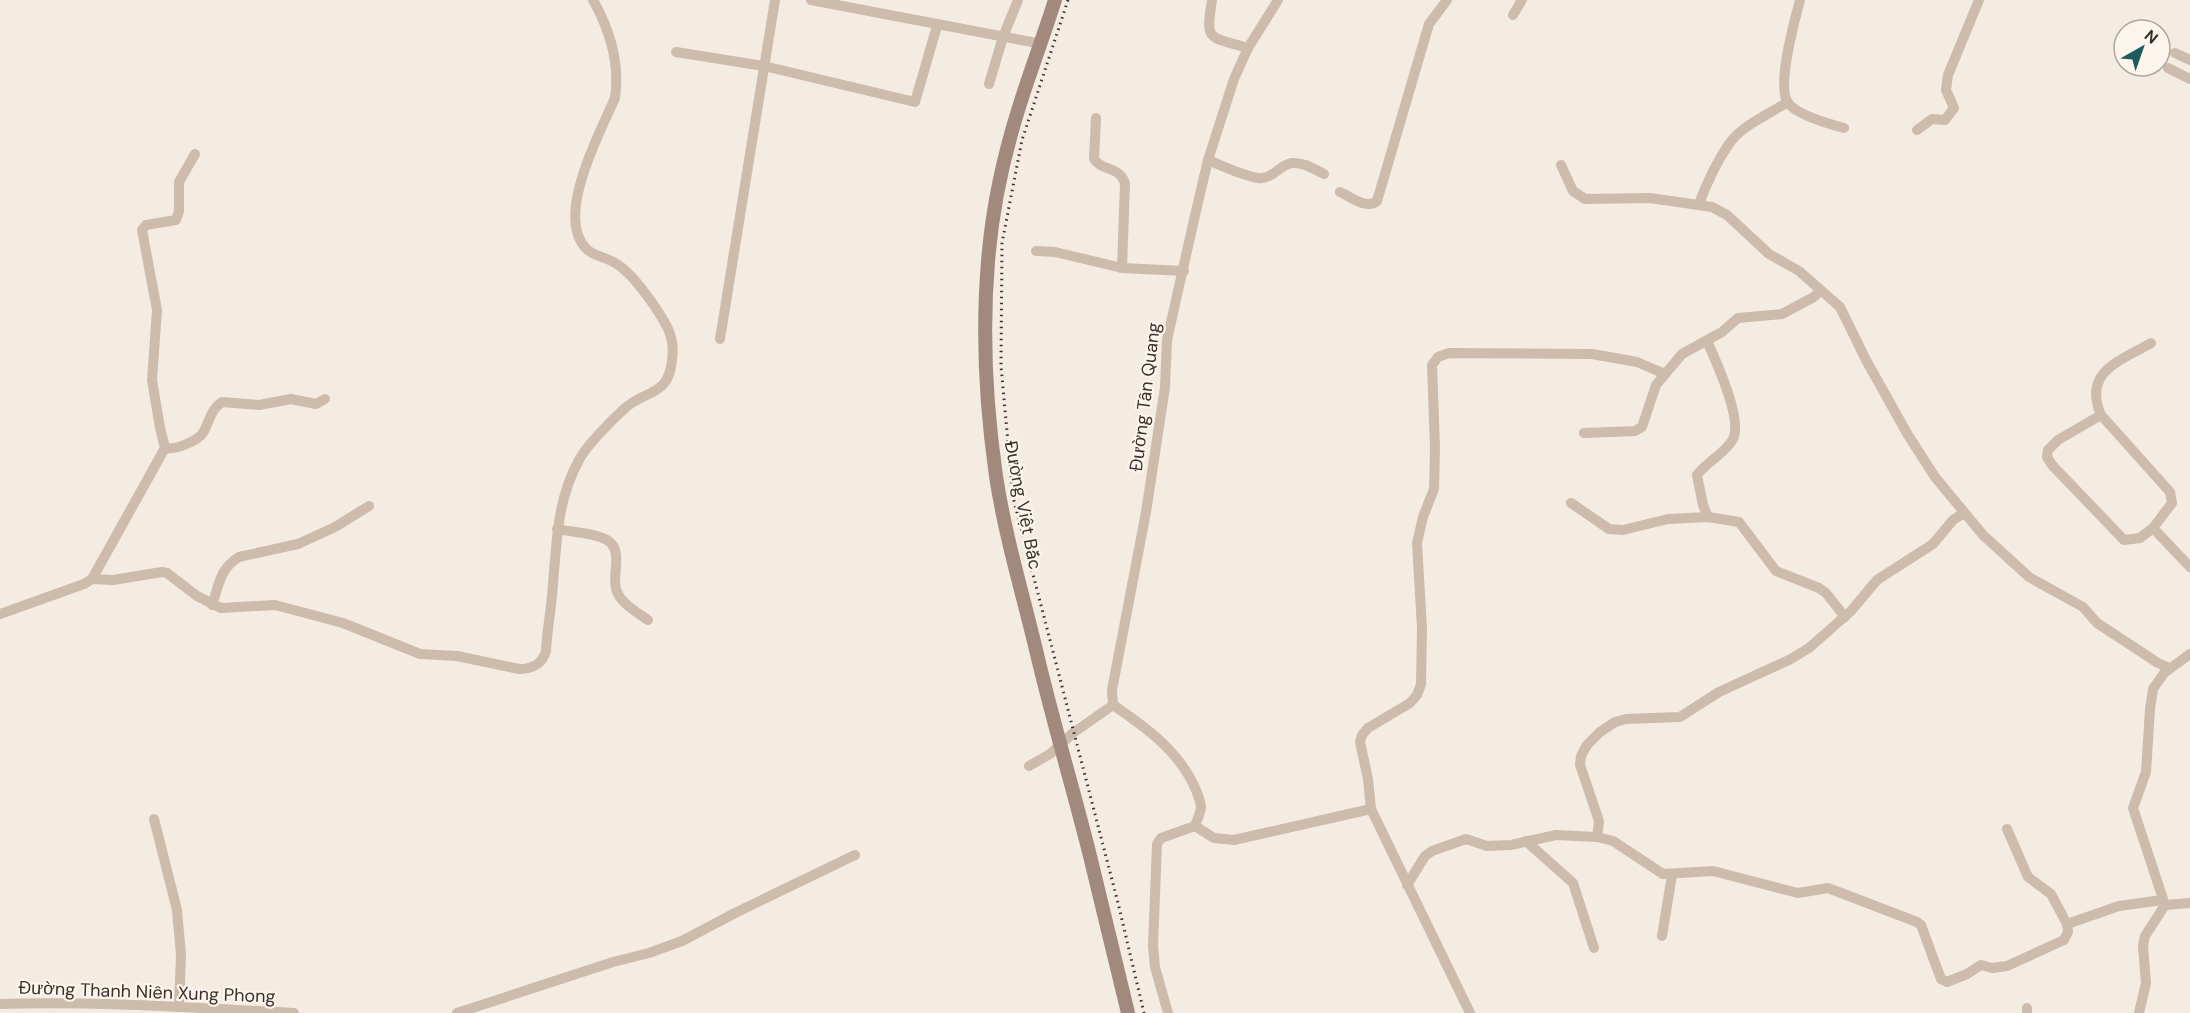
<svg xmlns="http://www.w3.org/2000/svg" width="2190" height="1013" viewBox="0 0 2190 1013" font-family="'DM Sans',sans-serif">
<style>
.lines{fill:none;stroke-linecap:round;stroke-linejoin:round}
.minor{stroke:#cdbbac;stroke-width:10}
.secondary{stroke:#a18a7d;stroke-width:14}
.rail{stroke:#3b302b;stroke-width:3;stroke-dasharray:1.5 4.5;stroke-linecap:butt}
.labels{text-anchor:middle;dominant-baseline:central;stroke-width:4.5;stroke-linejoin:round;paint-order:stroke}
.street-label{font-size:18px;fill:#3b302b;stroke:#fbf5ee}
</style>
<rect width="100%" height="100%" fill="#f4ebe1"/>
<g class="lines">
<g class="minor">
<polyline points="811,0 1042,44"/>
<path d="M1212,0C1205,43 1209,36 1248,48"/>
<path d="M1800,0C1795,20 1776,85 1788,103C1797,115 1829,124 1844,128"/>
<polyline points="1513,15 1522,0"/>
<polyline points="676,52 764,66 915,102 937,26"/>
<polyline points="2175,53 2190,60"/>
<polyline points="2168,68 2190,79"/>
<polyline points="989,84 1003,37 1018,0"/>
<path d="M1096,118L1094,159C1103,172 1118,165 1125,183L1122,268"/>
<polyline points="1917,130 1932,119 1945,120 1954,108 1946,90 1948,75 1979,0"/>
<path d="M1208,160C1223,166 1243,176 1258,178C1272,180 1279,165 1292,163C1303,162 1314,169 1324,174"/>
<polyline points="1561,165 1573,191 1585,199 1650,198 1712,207 1727,215 1769,254 1799,271 1840,307 1866,360 1908,435 1935,477 1983,535 2029,577 2083,607 2097,623 2158,663 2170,668"/>
<path d="M1340,192C1351,197 1367,210 1377,201L1429,24L1447,0"/>
<path d="M1699,204C1706,184 1719,157 1732,140C1746,124 1770,113 1788,102"/>
<polyline points="1036,251 1055,252 1122,268 1184,271"/>
<polyline points="720,339 775,0"/>
<path d="M1707,341C1716,361 1743,420 1733,439C1725,454 1707,461 1697,475L1703,505L1708,517"/>
<path d="M2151,343C2121,361 2082,371 2101,415L2170,492L2172,503L2153,528L2190,567"/>
<polyline points="2101,415 2058,440 2048,450 2047,457 2052,465 2124,540 2140,538 2153,528"/>
<polyline points="1584,433 1635,431 1642,427 1656,385 1682,354 1722,332 1738,318 1782,314 1812,298 1821,291"/>
<path d="M165,448C176,450 199,441 204,431C210,420 211,409 222,402L259,405L291,399L316,404L325,399"/>
<polyline points="1571,503 1609,529 1623,530 1668,519 1708,517 1739,522 1776,571 1819,588 1826,593 1845,617"/>
<path d="M557,529C570,532 596,533 607,540C625,551 610,576 617,592C623,605 638,613 648,620"/>
<path d="M92,579L113,580L162,572L167,573L197,596L221,608L275,605L343,623L420,654L457,656L519,669C531,669 542,665 546,651C547,629 552,606 553,583C557,540 557,500 579,460C586,446 612,420 624,409C644,390 669,397 672,360C673,353 673,344 671,337C666,319 636,278 621,267C603,252 586,261 577,232C567,195 600,132 615,98C620,63 610,30 593,0"/>
<path d="M212,605C219,585 220,568 239,557L298,544L335,527L369,506"/>
<polyline points="0,614 84,584 92,579 165,448 160,428 152,380 157,310 142,230 146,225 176,220 179,211 179,182 195,154"/>
<polyline points="1113,705 1112,690 1146,512 1165,387 1167,340 1196,211 1208,160 1234,79 1248,48 1278,0"/>
<path d="M1113,705C1147,728 1180,752 1196,790C1198,796 1201,802 1201,808C1200,814 1197,820 1195,826L1214,838L1234,840L1371,809L1470,1013"/>
<polyline points="1029,766 1050,754 1073,733 1113,705"/>
<polyline points="1371,809 1368,779 1360,742 1362,735 1368,728 1410,703 1417,695 1421,684 1422,628 1417,543 1423,517 1434,489 1435,448 1432,365 1438,357 1449,353 1592,354 1637,362 1665,374"/>
<polyline points="154,819 177,910 181,955 179,1007"/>
<polyline points="1597,837 1599,822 1597,815 1580,765 1581,756 1587,745 1600,732 1615,722 1626,719 1680,717 1719,692 1789,660 1809,648 1851,611 1877,580 1933,544 1953,520 1964,513"/>
<polyline points="1526,841 1573,883 1594,948"/>
<polyline points="1407,885 1425,856 1432,851 1466,839 1487,846 1511,845 1556,835 1597,837 1613,841 1663,874 1713,871 1798,893 1828,888 1917,922 1921,925 1941,979 1947,982 1967,974 1981,965 1992,968 2007,966 2064,940 2068,932 2067,924 2051,894 2028,877 2007,829"/>
<polyline points="2165,905 2133,808 2146,772 2150,709 2153,689 2164,673 2190,654"/>
<polyline points="2067,924 2119,906 2162,900"/>
<polyline points="1662,936 1672,875"/>
<path d="M0,1004C98,1001 196,1008 294,1013"/>
<polyline points="2027,1008 2027,1013"/>
<polyline points="457,1013 613,962 649,953 682,941 737,912 855,855"/>
<polyline points="1168,1013 1155,967 1153,946 1157,844 1161,838 1195,826"/>
<polyline points="2139,1013 2146,983 2143,946 2145,936 2165,905 2190,903"/>
</g>
<path class="secondary" d="M1055,0C1044,35 1031,69 1020,104C1004,154 992,209 988,262C982,333 986,406 996,476C1005,536 1023,595 1037,654C1053,722 1073,788 1090,856C1103,908 1115,961 1128,1013"/>
<polyline class="rail" points="1068,0 1022,140 1002,243 1001,366 1013,497 1118,903 1144,1013"/>
</g>
<g class="labels">
<g class="street-label">
<text transform="translate(1145 397) rotate(-83)">Đường Tân Quang</text>
<text transform="translate(1023 505) rotate(79)">Đường Việt Bắc</text>
<text transform="translate(147 992) rotate(2)">Đường Thanh Niên Xung Phong</text>
</g>
</g>
<g transform="translate(2142 48) rotate(40)"><circle r="28" fill="#fbf5ee" stroke="#aea6a0" stroke-width="1.5"/>
<path d="M0-4.5L10 22L0 15L-10 22Z" fill="#1f5a5e"/>
<text y="-9" font-size="16" font-weight="bold" text-anchor="middle" fill="#3b302b">N</text>
</g>
</svg>
